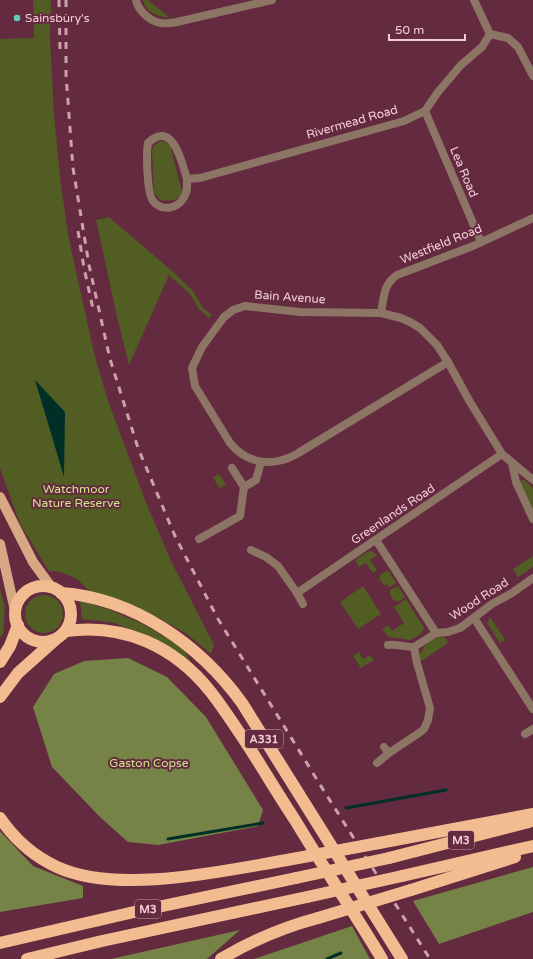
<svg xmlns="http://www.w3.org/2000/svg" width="533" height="959" viewBox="0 0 533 959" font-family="'Varela Round',sans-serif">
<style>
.green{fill:#515d23}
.forest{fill:#758346}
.water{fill:#002f28}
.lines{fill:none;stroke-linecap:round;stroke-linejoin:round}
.stream{stroke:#002f28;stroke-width:3}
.street{stroke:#8c7564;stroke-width:8}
.primary{stroke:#d6a884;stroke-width:10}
.highway{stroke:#f3bc90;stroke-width:12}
.rail{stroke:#cca1ae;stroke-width:3;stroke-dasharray:7 7;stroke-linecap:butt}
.highway-bridge{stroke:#f3bc90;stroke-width:12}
.poi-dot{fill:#5dceb9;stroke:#642a3f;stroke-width:1.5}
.labels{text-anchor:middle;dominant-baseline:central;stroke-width:4;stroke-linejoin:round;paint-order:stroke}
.shield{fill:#642a3f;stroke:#c89daa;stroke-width:1}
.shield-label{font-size:11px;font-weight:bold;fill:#f3ced8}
.poi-label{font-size:12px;fill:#f3ced8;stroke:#642a3f;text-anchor:start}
.street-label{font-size:12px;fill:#f3ced8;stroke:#642a3f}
.park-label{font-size:12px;fill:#cde289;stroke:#642a3f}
</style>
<rect width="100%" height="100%" fill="#642a3f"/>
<g class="green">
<polygon points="33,0 51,0 50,37 54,116 61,185 69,240 94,353 108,401 147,505 172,563 214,645 211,654 187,634 159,618 88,590 77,579 61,572 49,571 20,524 0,468 0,39 34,38"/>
<path d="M143,0H148L170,18C159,17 145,13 143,0Z"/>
<path d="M164,141L170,145L182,192C178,202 169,201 160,200L154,192L152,151C154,144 157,142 164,141Z"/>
<polygon points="109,217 171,270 192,290 203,308 212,315 209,318 199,309 190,294 169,275 129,365 117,317 96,220"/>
<polygon points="219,474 226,485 219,488 213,477"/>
<polygon points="521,480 524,480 533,488 533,514 520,482"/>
<polygon points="371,551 377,555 370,560 377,570 373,573 366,563 359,567 355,560 367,552"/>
<polygon points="533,556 533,567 518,577 513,569"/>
<polygon points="388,570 396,583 389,588 387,584 384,586 379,578 381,576 380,575"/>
<polygon points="363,586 381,614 358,629 340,602"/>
<polygon points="398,586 405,597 398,602 397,600 395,602 389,594 391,592 390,590"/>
<polygon points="0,589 5,607 3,634 0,638"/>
<circle cx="44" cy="614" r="19"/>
<polygon points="406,599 424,628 421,634 410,640 389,637 382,629 388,625 392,631 404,623 394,607"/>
<polygon points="80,601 108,609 145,625 183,648 192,664 153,639 115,623 82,619"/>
<polygon points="490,617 505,640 500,643 487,623"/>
<path d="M440,637L446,638L448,643L423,660H420L419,656C424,646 429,639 440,637Z"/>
<polygon points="359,652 363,659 370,655 374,660 361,668 353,656"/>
</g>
<g class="forest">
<polygon points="128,658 167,677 206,717 263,810 258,826 158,845 128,842 100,817 52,767 33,707 54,674 84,661"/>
<polygon points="0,831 33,866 83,886 83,898 0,912"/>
<polygon points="533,867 533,912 439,944 413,901"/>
<polygon points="352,926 370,959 254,959 257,958"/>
<polygon points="240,930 207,959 111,959"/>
</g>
<polygon class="water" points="35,380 65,412 64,477"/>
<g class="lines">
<g class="stream">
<polyline points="346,808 446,790"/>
<polyline points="168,839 263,823"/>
<polyline points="327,959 341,953"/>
</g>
<g class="street">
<path d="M136,0C138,11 151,22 161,23C166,24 172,23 177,22L272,0"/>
<polyline points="474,0 490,34 508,38 518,47 533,76"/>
<polyline points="425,111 481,242"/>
<path d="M187,179C182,163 173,119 148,143C146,154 147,193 153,201C162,212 178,209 184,197C188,191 187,186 187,179L200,178L404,121L425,111L438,92L461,65L482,47L490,34"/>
<path d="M381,313C384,297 383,285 397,275L473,246L533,218"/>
<path d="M448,362L295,455C272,467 247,464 230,443L195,386L192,368L202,347L224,317L233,310L245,306L300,312L381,313L401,318L410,322L420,328L437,345L448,362L470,402L502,454L533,480"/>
<polyline points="512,463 516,482 533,519"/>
<polyline points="232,468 244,487"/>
<polyline points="199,539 240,516 244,487 256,480 261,462"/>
<polyline points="376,540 436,633"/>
<polyline points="251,550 266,557 278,566 297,593 502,454"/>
<polyline points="297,593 303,604"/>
<polyline points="474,618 533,709"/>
<path d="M388,645C397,644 405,647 414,647"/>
<polyline points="525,734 533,729"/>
<polyline points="384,747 389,753 419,733 424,729 428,720 430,708 417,663 414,647 436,633 448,632 460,628 492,604 512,593 533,578"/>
<polyline points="377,763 389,753"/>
</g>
<g class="primary">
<polyline points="0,497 33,562 52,588"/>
<polyline points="0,544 16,615"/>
</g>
<g class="highway">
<circle cx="43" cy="614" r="28"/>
<path d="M61,593C134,598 200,645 242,703L402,959"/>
<path d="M66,631C123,623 174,646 210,691C222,706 232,722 243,738C261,765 277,793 295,820C323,867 354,912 382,959"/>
<polyline points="0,662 10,646 18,625"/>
<polyline points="0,697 18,673 55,640"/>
<path d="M0,818C15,840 33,856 57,867C118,895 222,871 287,860"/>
<polyline points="379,843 533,814"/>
<polyline points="389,858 529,822"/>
<polyline points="402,876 533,846"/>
<polyline points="411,890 515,857"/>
<polyline points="0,943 134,912 296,878"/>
<polyline points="27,959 102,941 307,897"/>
<path d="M221,959C251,941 284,927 318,918"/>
</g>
<g class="rail">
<polyline points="59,0 60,50"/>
<polyline points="66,0 66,75 73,168 89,265 110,359 138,448 175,536 218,619 324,791 430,959"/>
<polyline points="78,231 84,268 93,309"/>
</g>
<g class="highway-bridge">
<polyline points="287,860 379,843"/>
<polyline points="296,878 389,858"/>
<polyline points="307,897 402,876"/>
<polyline points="318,918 411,890"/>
</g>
</g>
<circle class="poi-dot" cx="17" cy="18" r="4"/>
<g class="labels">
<g class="shield">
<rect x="245" y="730" width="38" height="18" rx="3"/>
<rect x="448" y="831" width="26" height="18" rx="3"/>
<rect x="135" y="900" width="26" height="18" rx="3"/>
</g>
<g class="shield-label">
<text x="264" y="739">A331</text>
<text x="461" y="840">M3</text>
<text x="148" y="909">M3</text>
</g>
<g class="poi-label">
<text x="25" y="18">Sainsbury's</text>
</g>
<g class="street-label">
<text transform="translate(352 122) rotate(-16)">Rivermead Road</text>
<text transform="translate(464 172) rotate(67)">Lea Road</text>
<text transform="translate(441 244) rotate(-22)">Westfield Road</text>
<text transform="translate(290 297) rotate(4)">Bain Avenue</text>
<text transform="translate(393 514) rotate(-34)">Greenlands Road</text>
<text transform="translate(479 599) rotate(-33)">Wood Road</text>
</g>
<g class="park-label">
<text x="76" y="489">Watchmoor<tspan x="76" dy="14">Nature Reserve</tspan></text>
<text x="149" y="763">Gaston Copse</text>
</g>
</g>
<path d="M389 34v6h76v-6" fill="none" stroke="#f3ced8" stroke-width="2"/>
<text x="395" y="34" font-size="12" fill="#f3ced8" stroke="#642a3f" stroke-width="3" paint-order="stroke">50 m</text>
</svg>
